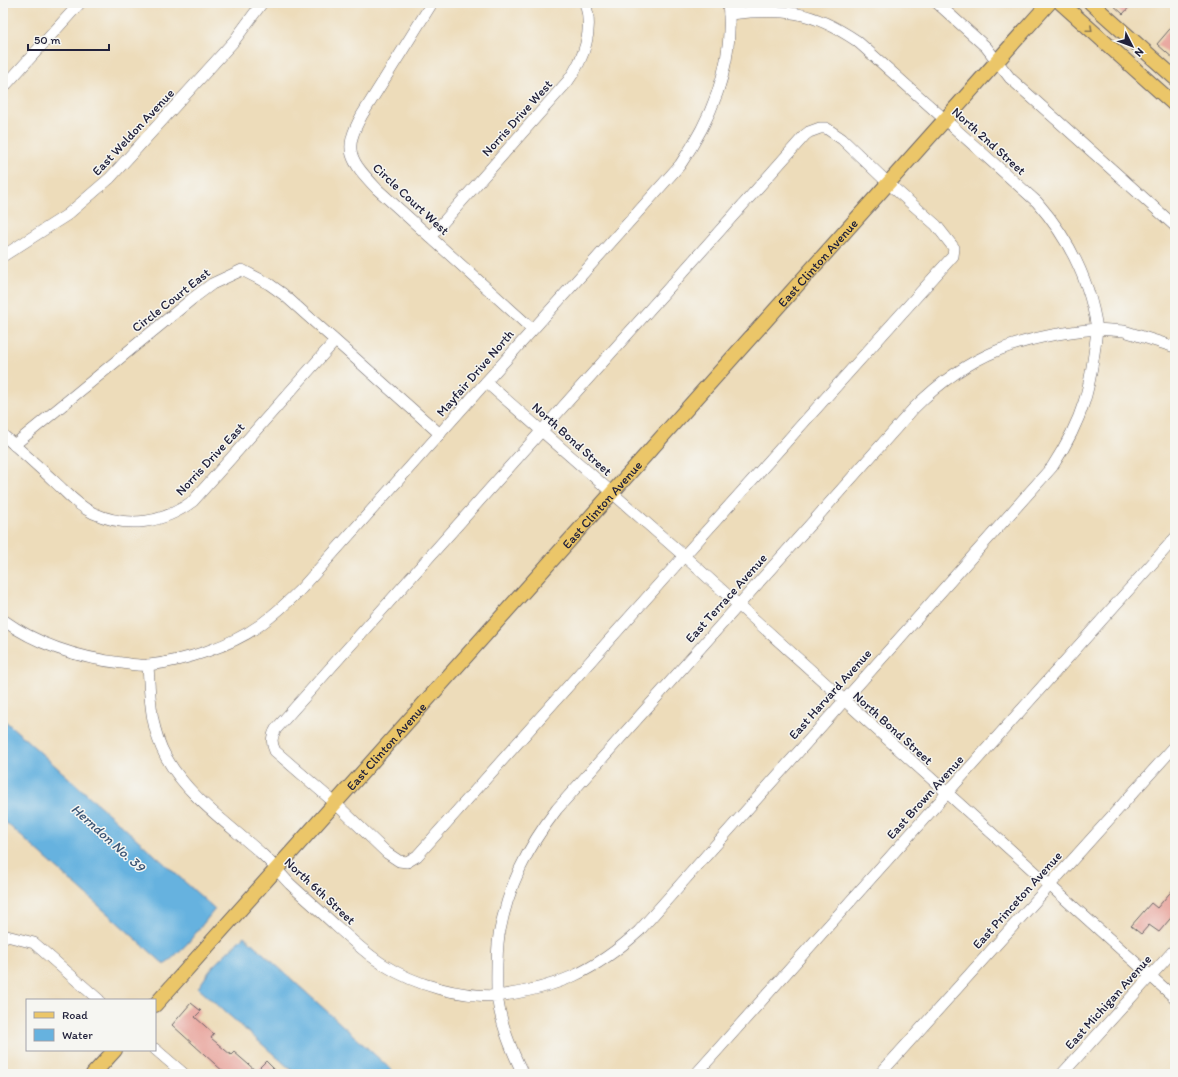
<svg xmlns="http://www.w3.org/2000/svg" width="1178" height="1077" viewBox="0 0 1178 1077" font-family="Itim,sans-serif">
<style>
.water{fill:#66b2df;stroke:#446a8d}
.building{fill:#e9a9a1}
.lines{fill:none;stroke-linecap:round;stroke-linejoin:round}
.minor-casing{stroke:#696367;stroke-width:12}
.major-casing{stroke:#696367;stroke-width:16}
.minor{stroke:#fff;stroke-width:11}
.major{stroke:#ebc669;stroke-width:14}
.oneway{stroke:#867452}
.labels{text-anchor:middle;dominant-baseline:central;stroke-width:3;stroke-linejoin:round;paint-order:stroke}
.street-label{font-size:13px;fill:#22223b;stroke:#f6f6f2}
.water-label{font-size:14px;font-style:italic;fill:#3a5474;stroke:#f6f6f2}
</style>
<rect width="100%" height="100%" fill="#f6f6f2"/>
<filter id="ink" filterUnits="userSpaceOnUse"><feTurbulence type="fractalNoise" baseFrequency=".025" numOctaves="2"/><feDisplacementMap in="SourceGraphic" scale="8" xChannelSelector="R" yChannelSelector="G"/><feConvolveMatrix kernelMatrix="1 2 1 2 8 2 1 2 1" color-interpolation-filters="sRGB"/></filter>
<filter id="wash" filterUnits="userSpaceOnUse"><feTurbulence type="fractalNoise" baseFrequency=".012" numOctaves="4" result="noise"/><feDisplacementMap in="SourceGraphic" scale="16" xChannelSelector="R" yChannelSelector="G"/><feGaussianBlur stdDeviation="0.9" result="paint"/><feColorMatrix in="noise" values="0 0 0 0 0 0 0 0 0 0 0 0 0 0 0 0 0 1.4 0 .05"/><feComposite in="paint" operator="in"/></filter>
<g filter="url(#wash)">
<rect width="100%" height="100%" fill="#eddcba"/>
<g class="water">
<polygon points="3,719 215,909 187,944 165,965 3,820"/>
<polygon points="244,936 396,1074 296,1074 198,988 213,966"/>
</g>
<g id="blocks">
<g class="building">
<polygon points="1111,3 1133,3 1123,14"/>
<polygon points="1175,23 1175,60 1157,44"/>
<polygon points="1175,887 1175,913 1159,932 1149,925 1141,934 1131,926 1151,903 1157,908"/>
<polygon points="191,1003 201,1011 195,1017 214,1034 211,1038 231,1055 234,1052 256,1071 266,1061 279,1074 226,1074 172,1025"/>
</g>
</g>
</g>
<g filter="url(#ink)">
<use href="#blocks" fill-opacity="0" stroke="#696367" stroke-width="1"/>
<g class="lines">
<defs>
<g id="minor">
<path d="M432,3L362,115C342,151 350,160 377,189L532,329"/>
<polyline points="937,3 986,47 1010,78 1175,226"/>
<path d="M729,14C784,8 811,10 857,41L1037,202C1069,239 1090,281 1097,329L1124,331L1175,347"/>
<polyline points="3,88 80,3"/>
<path d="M820,128H826L842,139L888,183L936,225L954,248L953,256L684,556L417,856L407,862L399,861L387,853L335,803L275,751C271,743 271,737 276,729L805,135L809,132Z"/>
<path d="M431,236L568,81C584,59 594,30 585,3"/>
<polyline points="3,256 67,215 110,178 234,41 262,3"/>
<path d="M1097,329C1091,387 1084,418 1052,467L639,931C594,972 557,988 497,996C497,976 496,955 499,935C508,886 527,848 557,809L914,408C969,353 1021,336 1097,329Z"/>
<polyline points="486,382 684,556 1175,998"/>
<path d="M3,435C20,450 38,466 55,482C67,493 78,506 93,513C128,529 164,523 193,501L335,341"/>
<polyline points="14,445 192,299 212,284 242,270 269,284 283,294 440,434"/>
<path d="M3,620C38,645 79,658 122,663C130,664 140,666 149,665C184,661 231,646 260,625C275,614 288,602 301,589L680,165C712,118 735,62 728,3"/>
<path d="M148,665C150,697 150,728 166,757C188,797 230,825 263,855C273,864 281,875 290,884C305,898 320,911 335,925C351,939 366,954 384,965C417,986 458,996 497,996C501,1025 511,1049 523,1074"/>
<polyline points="3,935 34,943 99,1000"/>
<polyline points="155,1049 184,1074"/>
<polyline points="696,1074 1175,538"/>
<polyline points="880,1074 1175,746"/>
<polyline points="1062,1074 1175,949"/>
</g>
<g id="major">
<polyline points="1061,3 1175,105"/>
<polyline points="1091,3 1175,78"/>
<path id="s1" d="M155,1005L1049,3"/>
<polyline points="93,1074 115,1050"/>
</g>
</defs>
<use href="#minor" class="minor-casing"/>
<use href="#major" class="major-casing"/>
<use href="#minor" class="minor"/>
<use href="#major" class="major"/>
</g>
<defs><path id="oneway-chevron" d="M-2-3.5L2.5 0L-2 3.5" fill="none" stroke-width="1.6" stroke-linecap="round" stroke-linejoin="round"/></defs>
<use class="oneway" href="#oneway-chevron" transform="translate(1090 29) rotate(42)"/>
</g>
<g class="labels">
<g class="street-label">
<text transform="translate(517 118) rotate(-48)">Norris Drive West</text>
<text transform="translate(133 132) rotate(-47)">East Weldon Avenue</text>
<text transform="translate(989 141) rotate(42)">North 2nd Street</text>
<text transform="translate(411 199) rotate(43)">Circle Court West</text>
<text stroke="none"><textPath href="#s1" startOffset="995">East Clinton Avenue</textPath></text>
<text transform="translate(171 300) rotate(-38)">Circle Court East</text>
<text transform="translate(475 373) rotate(-49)">Mayfair Drive North</text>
<text transform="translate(572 439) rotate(42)">North Bond Street</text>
<text transform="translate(210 459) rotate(-47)">Norris Drive East</text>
<text stroke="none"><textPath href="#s1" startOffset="671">East Clinton Avenue</textPath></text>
<text transform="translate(726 598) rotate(-48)">East Terrace Avenue</text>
<text transform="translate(830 694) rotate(-48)">East Harvard Avenue</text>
<text transform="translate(893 728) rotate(42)">North Bond Street</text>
<text stroke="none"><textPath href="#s1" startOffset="347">East Clinton Avenue</textPath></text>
<text transform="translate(925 797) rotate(-48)">East Brown Avenue</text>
<text transform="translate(320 891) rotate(43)">North 6th Street</text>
<text transform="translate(1017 900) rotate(-48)">East Princeton Avenue</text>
<text transform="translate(1108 1002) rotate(-48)">East Michigan Avenue</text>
</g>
<g class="water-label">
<text transform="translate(108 838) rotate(42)">Herndon No. 39</text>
</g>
</g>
<rect width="1178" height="1077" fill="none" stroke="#f6f6f2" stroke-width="16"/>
<rect x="26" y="999" width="130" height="52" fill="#f6f6f2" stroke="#a1a1a9"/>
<rect x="34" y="1012" width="20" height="6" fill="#ebc669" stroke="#a1a1a9"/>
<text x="62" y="1019" font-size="12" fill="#22223b">Road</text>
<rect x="34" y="1029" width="20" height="12" fill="#66b2df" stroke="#a1a1a9"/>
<text x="62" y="1039" font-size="12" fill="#22223b">Water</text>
<g transform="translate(1132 46) rotate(132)" stroke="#f6f6f2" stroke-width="3" paint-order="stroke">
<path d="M0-3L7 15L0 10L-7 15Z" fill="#22223b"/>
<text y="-6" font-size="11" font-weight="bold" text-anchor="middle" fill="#22223b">N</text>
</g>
<path d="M28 44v6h81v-6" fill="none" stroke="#22223b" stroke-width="2"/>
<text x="34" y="44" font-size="12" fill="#22223b" stroke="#f6f6f2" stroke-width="3" paint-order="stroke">50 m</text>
</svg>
